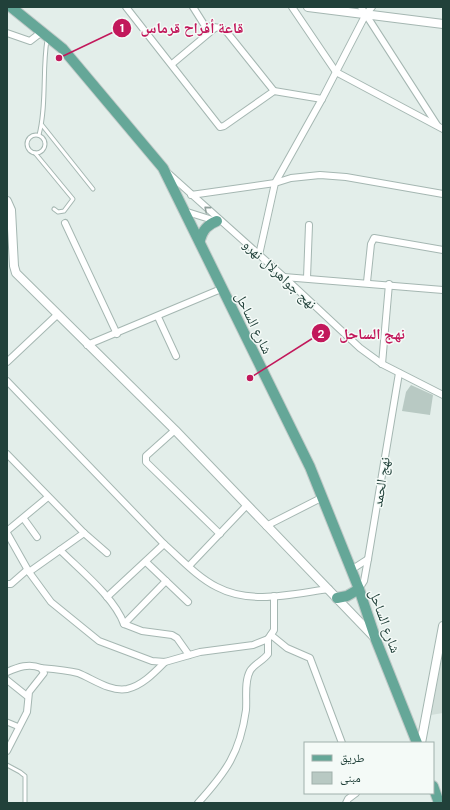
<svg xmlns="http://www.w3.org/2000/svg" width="450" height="810" viewBox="0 0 450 810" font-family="'DM Sans','Noto Naskh Arabic',sans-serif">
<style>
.built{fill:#d1ded9}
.building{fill:#b8c9c3}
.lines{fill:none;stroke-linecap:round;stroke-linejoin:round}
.service-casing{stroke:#a5b7b2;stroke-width:5}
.pedestrian-casing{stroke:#a5b7b2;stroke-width:7}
.minor-casing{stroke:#a5b7b2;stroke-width:8}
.tertiary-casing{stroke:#a5b7b2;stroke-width:10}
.primary-casing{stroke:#c1cac8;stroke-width:12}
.service{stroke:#fff;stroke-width:3}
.pedestrian{stroke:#fff;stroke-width:5}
.minor{stroke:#fff;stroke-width:6}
.tertiary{stroke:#fff;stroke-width:8}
.primary{stroke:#65a798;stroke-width:10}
.oneway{stroke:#90a09c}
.labels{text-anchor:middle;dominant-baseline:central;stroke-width:3;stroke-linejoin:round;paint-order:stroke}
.street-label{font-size:14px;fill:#21413a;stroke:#f4faf7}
.leader{fill:none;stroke:#c2185b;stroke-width:1.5}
.callout-dot{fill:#c2185b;stroke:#f4faf7;stroke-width:1.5}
.mark-label{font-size:12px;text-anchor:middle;font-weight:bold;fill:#fff}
.callout-label{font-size:15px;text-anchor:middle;font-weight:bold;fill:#c2185b;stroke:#f4faf7;stroke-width:3;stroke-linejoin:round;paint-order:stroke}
</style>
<rect width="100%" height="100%" fill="#e3eeea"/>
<polygon class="built" points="443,651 443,713 431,715"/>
<polygon class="building" points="411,385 433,395 430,415 402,411 406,392"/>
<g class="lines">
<defs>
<g id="service">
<polyline points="42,125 93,189"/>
<circle cx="36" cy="144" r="9"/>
<path d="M39,135C47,104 42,71 47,40"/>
<polyline points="35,153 73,199 64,211 58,212 54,209"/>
<polyline points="7,765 20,772 25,776 25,803"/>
</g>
<polyline id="pedestrian" points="7,722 19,727"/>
<g id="minor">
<polyline points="126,7 220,127 224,126 274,91 322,99"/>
<polyline points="193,7 205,26 221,28 226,31 274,91"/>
<polyline points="292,7 336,72 443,129"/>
<polyline points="361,7 437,125"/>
<polyline points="7,33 30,41 43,31"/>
<polyline points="172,64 215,28"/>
<polyline points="169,174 284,277 360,348 382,364 443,395"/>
<polyline points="191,195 275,183 291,178 320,175 346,177 443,194"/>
<polyline points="184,211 216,221"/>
<polyline points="65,223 117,334"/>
<polyline points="259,255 275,183 322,99 366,14 372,7"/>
<polyline points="284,277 443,290"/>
<polyline points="307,278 309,225"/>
<polyline points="367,282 371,244 374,238 443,250"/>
<polyline points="158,317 176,356"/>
<polyline points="87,345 221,289"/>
<polyline points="7,362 58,314"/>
<polyline points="382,364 389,284"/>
<path d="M7,381L164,544C180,558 197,577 217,587C251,605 292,594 329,589"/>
<polyline points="175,430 146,456 146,462 220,534"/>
<polyline points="7,454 84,533 107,553"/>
<polyline points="24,519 37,537"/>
<polyline points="266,526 323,497"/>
<polyline points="7,531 48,497"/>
<polyline points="7,533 29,572 51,602 99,641 152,661 165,662 200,652 253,645 268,639 274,630 274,596"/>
<path d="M60,550C81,571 114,597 124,624L142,631L172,635L177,638L189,655"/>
<polyline points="146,562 188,602"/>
<polyline points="189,566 247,505"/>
<polyline points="351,570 368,559"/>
<polyline points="29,572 84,533"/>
<polyline points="7,584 11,584 27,570"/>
<polyline points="359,589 364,581 368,559 399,373"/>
<polyline points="107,597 164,544"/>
<polyline points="124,624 166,581"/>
<polyline points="271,635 287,648 310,658 342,743"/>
<path d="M41,668C53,669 66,670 78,673C93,679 110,692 127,689C142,686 155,672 165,662"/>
<path d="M7,672C18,667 29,663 41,668L44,673L29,692L27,712L7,751"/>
<polyline points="7,680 27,696"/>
<path d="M198,803C226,772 240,753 246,710C247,698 244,682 250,671C254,664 263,661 268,654V639"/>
<polyline points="346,803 348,799 356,793"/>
</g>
<g id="tertiary">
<polyline points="308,7 443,24"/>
<polyline points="7,201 11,210 14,266 16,273 175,430 375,638"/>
<polyline points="421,743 443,626"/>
</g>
<g id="primary">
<polyline points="11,7 63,49 163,168 310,467 359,589 376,640 417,743"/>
<path d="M200,240C203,230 207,225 217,221"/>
<polyline points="337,598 347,596 359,589"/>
<polyline points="433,786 439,803"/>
</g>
</defs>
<use href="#service" class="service-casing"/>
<use href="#pedestrian" class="pedestrian-casing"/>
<use href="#minor" class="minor-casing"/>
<use href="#tertiary" class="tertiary-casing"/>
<use href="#primary" class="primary-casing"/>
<use href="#service" class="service"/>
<use href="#pedestrian" class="pedestrian"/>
<use href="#minor" class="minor"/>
<use href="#tertiary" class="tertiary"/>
<use href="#primary" class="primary"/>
</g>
<defs><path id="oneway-chevron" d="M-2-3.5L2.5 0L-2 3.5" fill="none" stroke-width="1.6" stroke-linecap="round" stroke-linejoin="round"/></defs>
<use class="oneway" href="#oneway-chevron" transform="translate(207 209) rotate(-139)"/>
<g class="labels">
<g class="street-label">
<text transform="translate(280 274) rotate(43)">نهج جواهرلال نهرو</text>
<text transform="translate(254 323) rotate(64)">شارع الساحل</text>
<text transform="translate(381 482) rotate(-81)">نهج الحمد</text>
<text transform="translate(385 621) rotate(70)">شارع الساحل</text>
</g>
</g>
<path class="leader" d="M59 58L122 28M250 378L321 333"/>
<g class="callout-dot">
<circle cx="59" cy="58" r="4"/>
<circle cx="250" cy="378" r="4"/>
<circle cx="122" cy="28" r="10"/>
<circle cx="321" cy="333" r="10"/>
</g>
<g class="mark-label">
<text x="122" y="32">1</text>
<text x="321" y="338">2</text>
</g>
<g class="callout-label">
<text x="192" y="33">قاعة أفراح قرماس</text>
<text x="372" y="339">نهج الساحل</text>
</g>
<rect width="450" height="810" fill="none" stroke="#21413a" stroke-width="16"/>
<rect x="304" y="742" width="130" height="52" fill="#f4faf7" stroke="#a0b0ab"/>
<rect x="312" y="755" width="20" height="6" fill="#65a798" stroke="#a0b0ab"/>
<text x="340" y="762" font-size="12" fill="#21413a">طريق</text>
<rect x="312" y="772" width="20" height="12" fill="#b8c9c3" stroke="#a0b0ab"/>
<text x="340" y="782" font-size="12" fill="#21413a">مبنى</text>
</svg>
